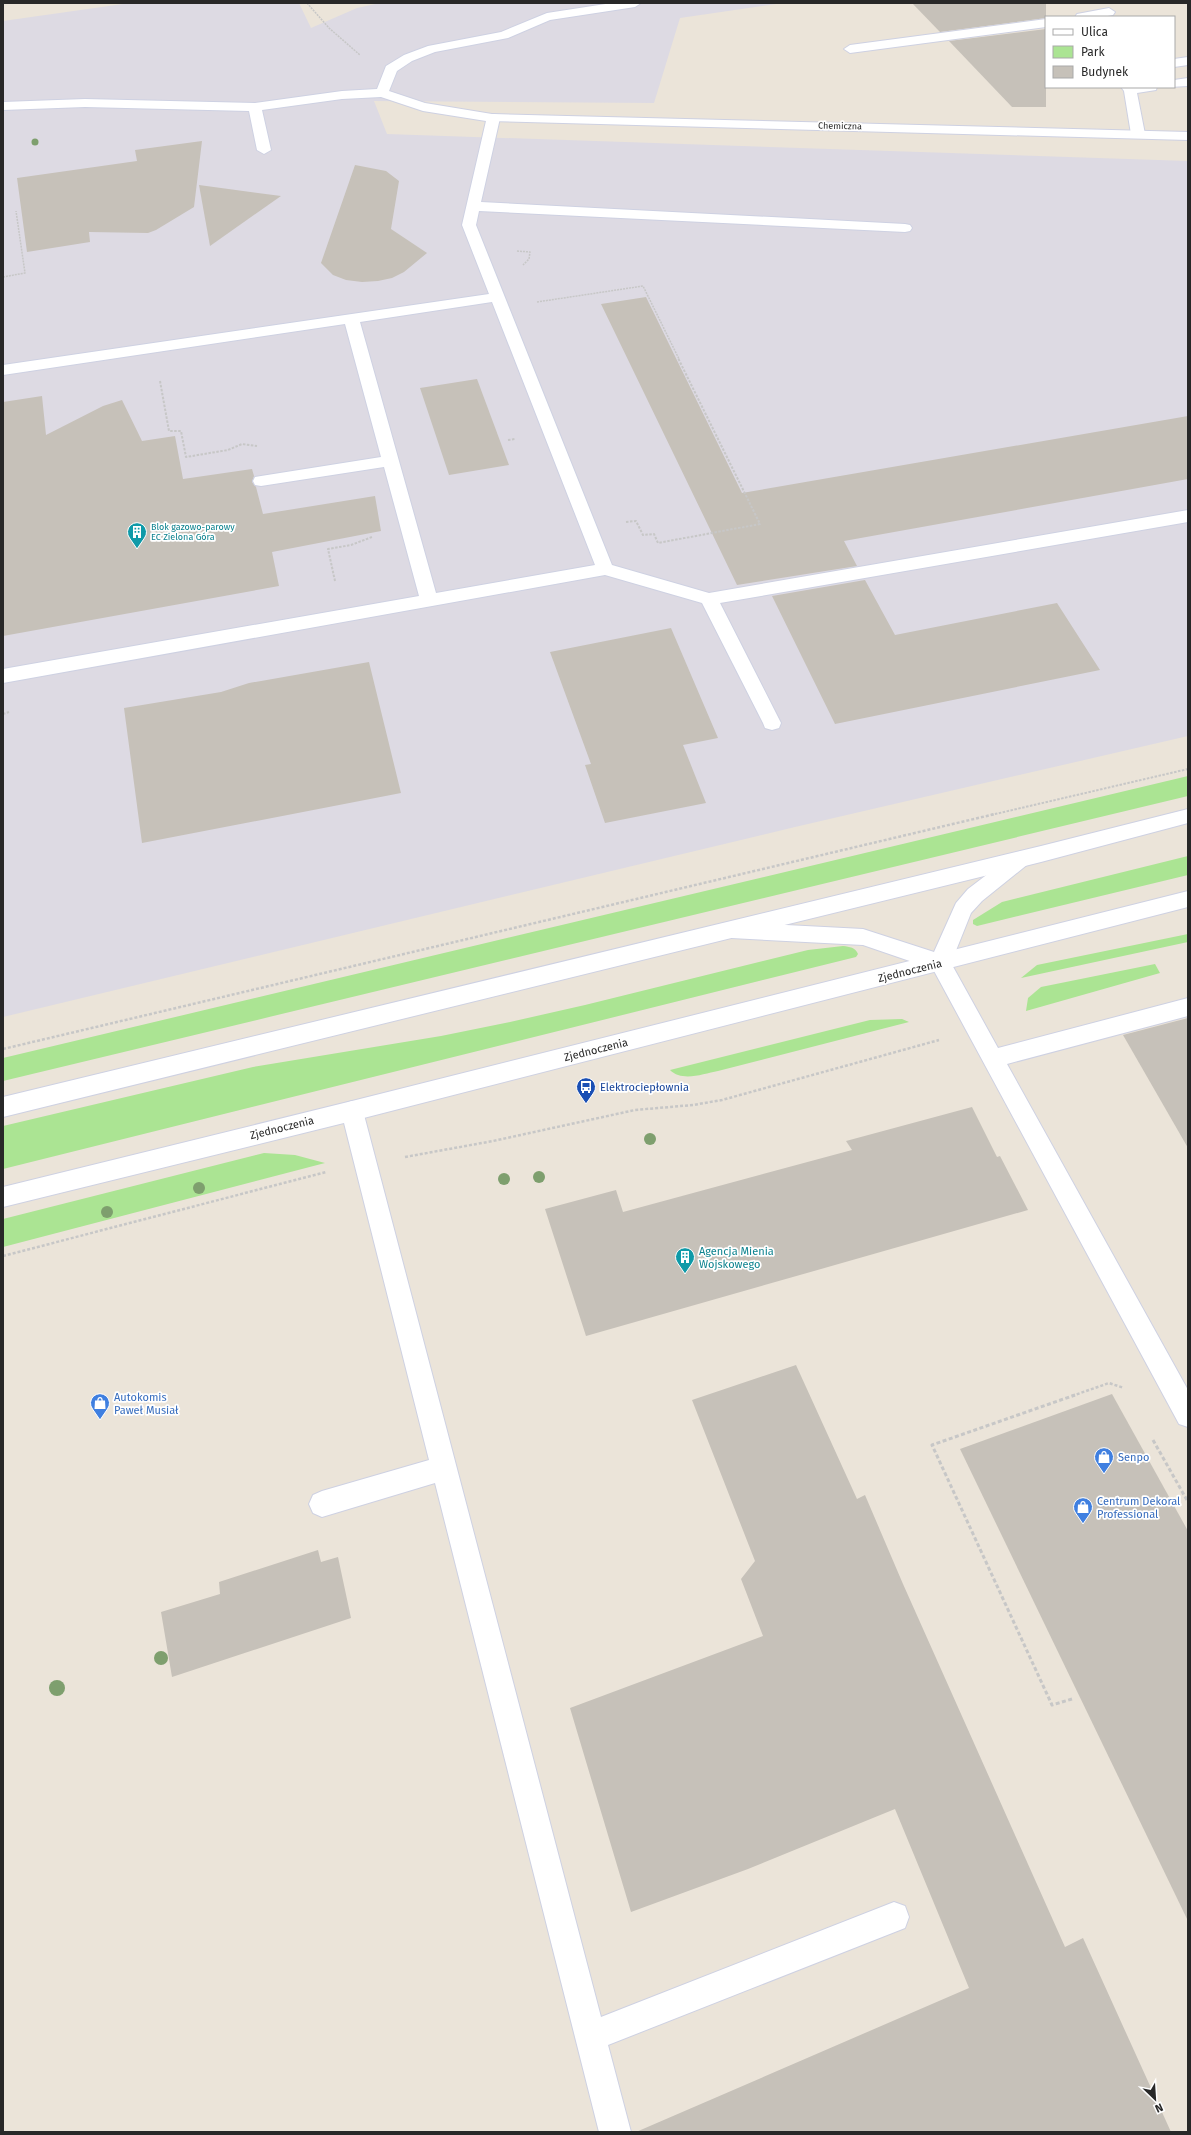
<svg xmlns="http://www.w3.org/2000/svg" width="1191" height="2135" viewBox="0 0 1191 2135" font-family="'Fira Sans',sans-serif">
<style>
.industrial{fill:#dddae3}
.green{fill:#abe493}
.building{fill:#c6c1b9}
.lines{fill:none;stroke-linecap:round;stroke-linejoin:round}
.service-casing{stroke:#ced1e2;stroke-width:2}
.minor-casing{stroke:#ced1e2;stroke-width:2}
.secondary-casing{stroke:#ced1e2;stroke-width:2}
.path-far3{stroke:#c7c7c7;stroke-width:1.5;stroke-dasharray:2 1;stroke-linecap:butt}
.path-far2{stroke:#c7c7c7;stroke-width:2;stroke-dasharray:2.5 1.5;stroke-linecap:butt}
.path-far1{stroke:#c7c7c7;stroke-width:2.5;stroke-dasharray:3 2;stroke-linecap:butt}
.path{stroke:#c7c7c7;stroke-width:3;stroke-dasharray:4 2.5;stroke-linecap:butt}
.service{fill:#fff;fill-rule:evenodd}
.minor{fill:#fff;fill-rule:evenodd}
.secondary{fill:#fff;fill-rule:evenodd}
.tree{fill:#7e9f6e}
.labels{text-anchor:middle;dominant-baseline:central;stroke-width:3.5;stroke-linejoin:round;paint-order:stroke}
.far-street-label{font-size:9px;fill:#282828;stroke:#fff}
.far-culture-label{font-size:9px;fill:#0d838f;stroke:#fff;text-anchor:start}
.street-label{font-size:11px;fill:#282828;stroke:#fff}
.transit-label{font-size:11px;fill:#164399;stroke:#fff;text-anchor:start}
.culture-label{font-size:11px;fill:#0d838f;stroke:#fff;text-anchor:start}
.shop-label{font-size:11px;fill:#366cbe;stroke:#fff;text-anchor:start}
</style>
<rect width="100%" height="100%" fill="#ebe4d9"/>
<polygon class="industrial" points="130,3 299,3 311,28 357,8 380,3 783,3 680,18 654,103 374,101 387,134 1188,161 1188,736 795,827 3,1017 3,21"/>
<g class="green">
<polygon points="1188,776 1188,796 3,1081 3,1058"/>
<polygon points="1188,856 1188,875 977,926 973,924 973,920 1002,902"/>
<polygon points="1188,934 1188,942 1021,978 1037,965"/>
<path d="M843,946C850,947 855,947 858,954L856,957L3,1169V1126L253,1067L441,1036L510,1022L585,1005L808,950Z"/>
<polygon points="1155,964 1160,973 1026,1011 1028,998 1041,987"/>
<path d="M902,1019L909,1022L718,1071C703,1074 682,1082 670,1070L870,1020Z"/>
<polygon points="264,1153 295,1155 325,1163 3,1247 3,1219"/>
</g>
<g class="building">
<polygon points="912,3 1046,3 1046,18 940,32"/>
<polygon points="1046,29 1046,107 1012,107 949,41"/>
<polygon points="202,141 194,207 156,230 148,233 89,232 90,242 27,252 17,178 137,161 135,150"/>
<polygon points="355,165 386,171 399,181 391,229 427,253 404,272 392,278 378,281 362,282 346,280 333,275 321,263"/>
<polygon points="199,185 281,196 210,246"/>
<polygon points="646,297 742,493 1188,416 1188,479 844,541 857,566 737,585 601,304"/>
<polygon points="477,379 509,465 449,475 420,388"/>
<polygon points="42,396 46,435 103,406 122,400 142,441 175,436 183,479 252,469 254,476 252,482 256,487 263,514 375,496 381,531 272,552 279,586 3,636 3,402"/>
<polygon points="865,580 895,635 1057,603 1100,670 835,724 772,596"/>
<polygon points="671,628 718,738 683,745 706,803 605,823 585,765 591,764 550,652"/>
<polygon points="369,662 401,793 142,843 124,708 221,692 249,683"/>
<polygon points="1188,1018 1188,1148 1123,1035"/>
<polygon points="972,1107 997,1157 1000,1156 1028,1210 586,1336 545,1209 616,1190 623,1212 852,1150 846,1141"/>
<polygon points="796,1365 857,1499 865,1495 903,1584 1065,1947 1083,1938 1171,2132 636,2132 969,1988 895,1809 748,1869 631,1912 570,1708 763,1636 741,1579 755,1561 692,1400"/>
<polygon points="1112,1394 1188,1531 1188,1921 960,1449"/>
<polygon points="318,1550 321,1562 338,1557 351,1618 172,1677 161,1612 220,1594 219,1582"/>
</g>
<g class="lines">
<defs>
<g id="service">
<path d="M612,3H641L635,7L550,20L508,38L435,52L412,61L397,71L389,91L425,103L498,115L500,118L481,202L905,224L910,225L912,228L910,231L905,232L479,211L476,225L612,565L709,593L1188,510V522L720,603L781,723L779,728L772,730L765,728L763,723L702,603L605,575L3,683V669L419,596L384,467L261,486L255,485L253,481L255,477L261,476L381,457L345,324L3,375V365L489,294L462,225L486,121L423,111L381,97L342,99L262,110L271,150L264,154L257,150L249,111L85,107L3,110V102L85,99L255,103L342,91L377,89L386,66L404,55L428,46L501,32L547,13ZM492,302L595,565L436,593L360,322Z"/>
<polygon points="1109,8 1115,12 1113,15 1102,17 1075,17 1077,14"/>
<polygon points="1046,19 1046,27 850,53 844,49 850,45"/>
<polygon points="1188,57 1188,65 1174,67 1174,59"/>
<polygon points="1188,78 1188,86 1170,87 1174,87 1174,80"/>
<polygon points="1121,87 1157,87 1156,90 1137,93 1145,134 1143,137 1138,138 1131,134 1124,91"/>
<polygon points="1021,851 1028,854 1031,859 1028,864 982,901 971,913 951,963 998,1048 1188,998 1188,1016 1007,1064 1188,1390 1188,1427 1179,1424 933,969 863,945 731,938 724,936 721,930 724,924 731,922 863,929 934,952 956,903 968,889 1014,854"/>
<polygon points="352,1101 360,1104 363,1111 601,2017 894,1902 905,1906 909,1917 905,1928 608,2045 631,2132 599,2132 435,1483 322,1517 313,1513 309,1504 313,1495 322,1491 429,1460 341,1111 344,1104"/>
</g>
<polygon id="minor" points="493,114 1188,132 1188,140 488,121 486,118 488,115"/>
<g id="secondary">
<polygon points="1188,809 1188,823 1041,862 3,1117 3,1097 1041,846"/>
<polygon points="1188,891 1188,907 352,1121 3,1207 3,1187 352,1101"/>
</g>
</defs>
<use href="#service" class="service-casing"/>
<use href="#minor" class="minor-casing"/>
<use href="#secondary" class="secondary-casing"/>
<g class="path-far3">
<polyline points="307,3 329,28 360,55"/>
<polyline points="517,251 530,252 529,259 523,265"/>
<polyline points="3,277 25,273 16,211"/>
<polyline points="537,302 643,286 679,359"/>
</g>
<g class="path-far2">
<polyline points="160,381 169,431 181,431 186,457 228,450 242,444 257,446"/>
<polyline points="508,440 515,439"/>
<polyline points="626,522 636,521 643,535 654,534 658,543 760,524 678,358"/>
<polyline points="335,581 328,549 351,545 372,537"/>
<polyline points="3,714 9,712"/>
<polyline points="991,815 1188,769"/>
</g>
<g class="path-far1">
<polyline points="3,1049 995,814"/>
<polyline points="405,1157 493,1141 635,1110 693,1105 722,1100 939,1040"/>
<polyline points="3,1256 326,1172"/>
<polyline points="1072,1396 1109,1383 1124,1388"/>
</g>
<g class="path">
<polyline points="1153,1440 1188,1502"/>
<polyline points="1072,1699 1052,1705 932,1445 1075,1395"/>
</g>
<use href="#service" class="service"/>
<use href="#minor" class="minor"/>
<use href="#secondary" class="secondary"/>
</g>
<g class="tree">
<circle cx="35" cy="142" r="3.5"/>
<circle cx="650" cy="1139" r="6"/>
<circle cx="539" cy="1177" r="6"/>
<circle cx="504" cy="1179" r="6"/>
<circle cx="199" cy="1188" r="6"/>
<circle cx="107" cy="1212" r="6"/>
<circle cx="161" cy="1658" r="7"/>
<circle cx="57" cy="1688" r="8"/>
</g>
<defs>
<symbol id="building-pin" viewBox="-11 -11 22 30"><path d="M0 17L-7.5 6A9.5 9.5 0 1 1 7.5 6Z" fill="#0f9aa8" stroke="#fff"/><path d="M-4-6H4V6H1V3H-1V6H-4ZM-2.5-4.3h1.7v1.8h-1.7ZM.8-4.3h1.7v1.8H.8ZM-2.5-1h1.7V.8h-1.7ZM.8-1h1.7V.8H.8Z" fill="#fff"/></symbol>
<symbol id="bus-pin" viewBox="-11 -11 22 30"><path d="M0 17L-7.5 6A9.5 9.5 0 1 1 7.5 6Z" fill="#1a4fb4" stroke="#fff"/><path d="M-5-6H5V4H4V6H2V4H-2V6H-4V4H-5ZM-3.5-4V0h7V-4ZM-3.5 1.2v1.5H-2V1.2ZM2 1.2v1.5H3.5V1.2Z" fill="#fff"/></symbol>
<symbol id="shop-pin" viewBox="-11 -11 22 30"><path d="M0 17L-7.5 6A9.5 9.5 0 1 1 7.5 6Z" fill="#3f7fe0" stroke="#fff"/><path d="M-5-2.5h2.3a2.7 3.5 0 0 1 5.4 0H5L5.5 6h-11ZM-1.5-2.5h3a1.5 2.3 0 0 0-3 0Z" fill="#fff"/></symbol>
</defs>
<g fill-rule="evenodd">
<use href="#building-pin" x="126" y="521" width="22" height="30"/>
<use href="#bus-pin" x="575" y="1076" width="22" height="30"/>
<use href="#building-pin" x="674" y="1246" width="22" height="30"/>
<use href="#shop-pin" x="89" y="1392" width="22" height="30"/>
<use href="#shop-pin" x="1093" y="1446" width="22" height="30"/>
<use href="#shop-pin" x="1072" y="1496" width="22" height="30"/>
</g>
<g class="labels">
<g class="far-street-label">
<text transform="translate(840 126) rotate(1)">Chemiczna</text>
</g>
<g class="far-culture-label">
<text x="151" y="527">Blok gazowo-parowy<tspan x="151" dy="10">EC Zielona Góra</tspan></text>
</g>
<g class="street-label">
<text transform="translate(910 971) rotate(-14)">Zjednoczenia</text>
<text transform="translate(596 1050) rotate(-14)">Zjednoczenia</text>
<text transform="translate(282 1128) rotate(-14)">Zjednoczenia</text>
</g>
<g class="transit-label">
<text x="600" y="1087">Elektrociepłownia</text>
</g>
<g class="culture-label">
<text x="699" y="1251">Agencja Mienia<tspan x="699" dy="13">Wojskowego</tspan></text>
</g>
<g class="shop-label">
<text x="114" y="1397">Autokomis<tspan x="114" dy="13">Paweł Musiał</tspan></text>
<text x="1118" y="1457">Senpo</text>
<text x="1097" y="1501">Centrum Dekoral<tspan x="1097" dy="13">Professional</tspan></text>
</g>
</g>
<rect width="1191" height="2135" fill="none" stroke="#282828" stroke-width="8"/>
<rect x="1045" y="16" width="130" height="72" fill="#ffffff" stroke="#a9a9a9"/>
<rect x="1053" y="29" width="20" height="6" fill="#ffffff" stroke="#a9a9a9"/>
<text x="1081" y="36" font-size="12" fill="#282828">Ulica</text>
<rect x="1053" y="46" width="20" height="12" fill="#abe493" stroke="#a9a9a9"/>
<text x="1081" y="56" font-size="12" fill="#282828">Park</text>
<rect x="1053" y="66" width="20" height="12" fill="#c6c1b9" stroke="#a9a9a9"/>
<text x="1081" y="76" font-size="12" fill="#282828">Budynek</text>
<g transform="translate(1155 2099) rotate(155)" stroke="#ffffff" stroke-width="3" paint-order="stroke">
<path d="M0-3L7 15L0 10L-7 15Z" fill="#282828"/>
<text y="-6" font-size="11" font-weight="bold" text-anchor="middle" fill="#282828">N</text>
</g>
</svg>
